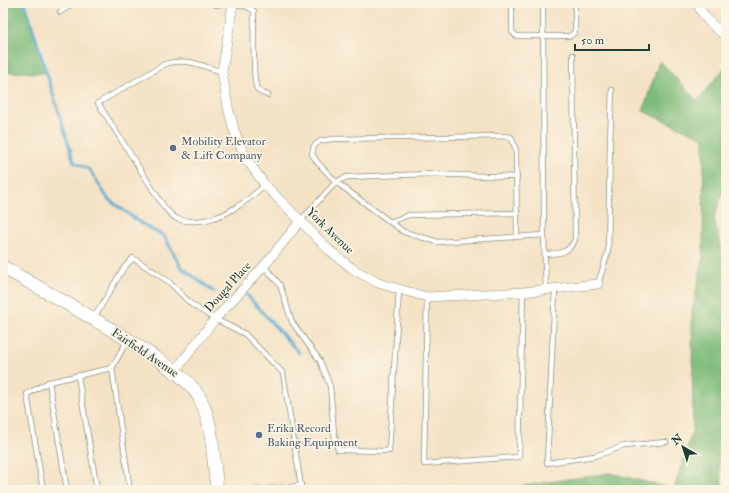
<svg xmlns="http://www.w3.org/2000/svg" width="729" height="493" viewBox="0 0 729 493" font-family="'IM FELL Double Pica',serif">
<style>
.forest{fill:#7ebb7a;stroke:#4e7c57}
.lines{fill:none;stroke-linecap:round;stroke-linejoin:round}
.stream{stroke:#56a7d0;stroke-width:3}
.lane-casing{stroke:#8a907c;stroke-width:6}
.street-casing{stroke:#8a907c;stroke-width:10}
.secondary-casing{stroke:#8a907c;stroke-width:14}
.lane{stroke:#fff;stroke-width:4.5}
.street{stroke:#fff;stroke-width:9}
.secondary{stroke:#fff;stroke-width:13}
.service-dot{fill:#5c6f8a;stroke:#fcf5e5;stroke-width:1.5}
.labels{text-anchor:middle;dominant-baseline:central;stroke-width:3.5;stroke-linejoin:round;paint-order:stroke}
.service-label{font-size:12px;fill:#4e5e75;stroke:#fcf5e5;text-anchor:start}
.street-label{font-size:12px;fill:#1f3d34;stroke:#fcf5e5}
</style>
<rect width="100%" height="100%" fill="#fcf5e5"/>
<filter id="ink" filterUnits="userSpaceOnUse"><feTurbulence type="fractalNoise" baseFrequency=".025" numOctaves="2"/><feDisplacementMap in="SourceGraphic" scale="8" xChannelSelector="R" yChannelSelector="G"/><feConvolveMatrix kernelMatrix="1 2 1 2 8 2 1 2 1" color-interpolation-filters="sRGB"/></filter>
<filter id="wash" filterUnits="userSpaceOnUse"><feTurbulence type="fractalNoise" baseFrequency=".012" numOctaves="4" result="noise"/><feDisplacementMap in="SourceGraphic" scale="16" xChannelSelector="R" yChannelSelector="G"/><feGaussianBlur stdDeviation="0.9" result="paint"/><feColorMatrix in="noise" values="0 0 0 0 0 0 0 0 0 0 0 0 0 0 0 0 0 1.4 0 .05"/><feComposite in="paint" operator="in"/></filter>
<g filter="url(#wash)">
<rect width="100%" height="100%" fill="#f4e2c5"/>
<g class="forest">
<polygon points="3,3 25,3 46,73 6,72 3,74"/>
<polygon points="659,62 661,62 697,101 726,66 726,182 714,218 726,273 726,375 724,381 726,383 726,446 718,459 723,490 495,490 610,473 674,489 693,429 692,311 703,258 704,138 643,111"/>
</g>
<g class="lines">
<g class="stream">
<polyline points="25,3 74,162 90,170 108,199 142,224 164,236 181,267 214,292"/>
<polyline points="247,295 299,353"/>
</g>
</g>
</g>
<g filter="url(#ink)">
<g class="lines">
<defs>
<g id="lane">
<polyline points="212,3 216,5 230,3"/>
<path d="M234,3L248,7L254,11C254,25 252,81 257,89C260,93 263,94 268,95"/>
<polyline points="512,3 512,31 514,34 517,36 570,36 575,32 575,3"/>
<polyline points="543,3 544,235 546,289"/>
<polyline points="60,12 74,3"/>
<path d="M222,72C202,66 186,57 165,64L98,103L164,207C168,211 172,217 178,219C196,225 220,218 235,208C246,202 255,193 265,185"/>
<polyline points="301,220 336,182 347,177 430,174 517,177"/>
<polyline points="390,222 409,215 517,213"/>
<polyline points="517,237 516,150 511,137 505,136 332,139 320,141 314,146 312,154 317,162 336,182 404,232 438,242 544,235"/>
<path d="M546,254C561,253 567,254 575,240L573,55"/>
<polyline points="264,266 280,285 292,322 320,361 330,386 334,433 338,450 389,451 399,290"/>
<polyline points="598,284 608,252 610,142 612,90"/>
<polyline points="555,289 547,463 595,456 624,446 666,442"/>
<polyline points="427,297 424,464 519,457 523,292"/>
<polyline points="94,318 123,269 133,258 168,281 191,304 215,319 245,334 283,373 301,486 256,490"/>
<polyline points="127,341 112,368 130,490"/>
<polyline points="78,376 97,490"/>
<polyline points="49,382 67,490"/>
<polyline points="43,490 27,394 49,382 112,368"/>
</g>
<g id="street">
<polyline points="233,3 222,72 228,107 234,130 245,157 265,185 329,250 353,269 378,283 427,297 523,292 598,284"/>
<path d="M697,3C703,16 713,28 726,35"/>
<polyline points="175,371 215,319 264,266 301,220"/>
</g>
<path id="secondary" d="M3,267C52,296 103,322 150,354C167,366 186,377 198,395C214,422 213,460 217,490"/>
</defs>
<use href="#lane" class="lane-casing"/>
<use href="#street" class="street-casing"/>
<use href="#secondary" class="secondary-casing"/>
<use href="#lane" class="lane"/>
<use href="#street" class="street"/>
<use href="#secondary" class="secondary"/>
</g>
</g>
<g class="service-dot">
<circle cx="173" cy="148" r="4"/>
<circle cx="259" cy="435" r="4"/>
</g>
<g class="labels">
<g class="service-label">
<text x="181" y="141">Mobility Elevator<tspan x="181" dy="14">&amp; Lift Company</tspan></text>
<text x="267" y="428">Erika Record<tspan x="267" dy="14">Baking Equipment</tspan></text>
</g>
<g class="street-label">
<text transform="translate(330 231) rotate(44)">York Avenue</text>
<text transform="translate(228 287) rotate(-48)">Dougal Place</text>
<text transform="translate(145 353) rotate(34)">Fairfield Avenue</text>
</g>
</g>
<rect width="729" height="493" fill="none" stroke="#fcf5e5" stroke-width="16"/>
<g transform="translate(683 447) rotate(321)" stroke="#fcf5e5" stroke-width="3" paint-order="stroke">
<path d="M0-3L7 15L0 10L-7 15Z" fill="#1f3d34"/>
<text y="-6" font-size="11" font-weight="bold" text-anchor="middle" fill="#1f3d34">N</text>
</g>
<path d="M575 44v6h74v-6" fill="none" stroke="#1f3d34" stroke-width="2"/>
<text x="581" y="44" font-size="12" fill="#1f3d34" stroke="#fcf5e5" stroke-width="3" paint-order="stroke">50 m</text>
</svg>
